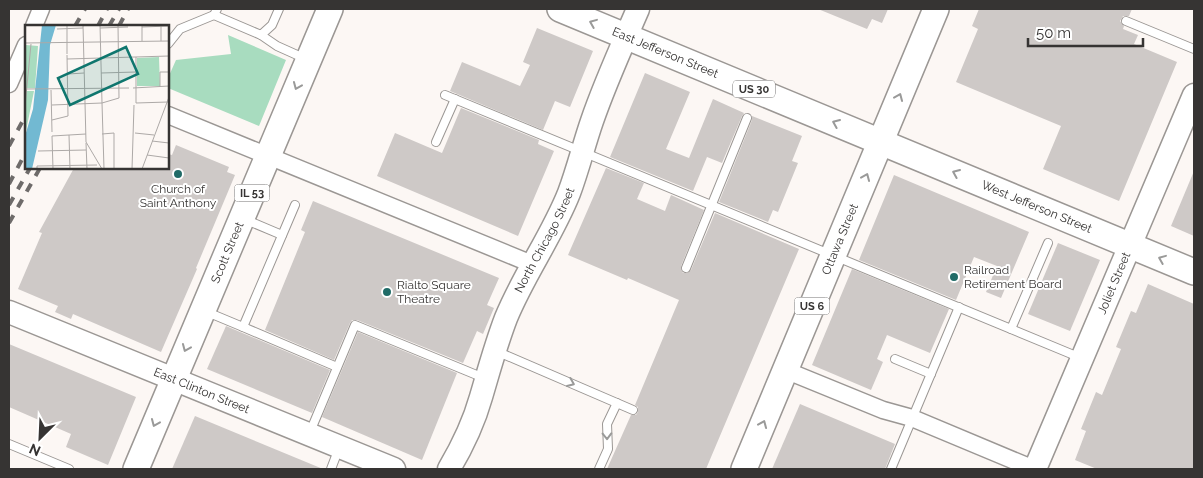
<svg xmlns="http://www.w3.org/2000/svg" width="1203" height="478" viewBox="0 0 1203 478" font-family="Raleway,sans-serif">
<style>
.green{fill:#a8dcbf}
.building{fill:#cec9c7}
.lines{fill:none;stroke-linecap:round;stroke-linejoin:round}
.lane-casing{stroke:#9b9794;stroke-width:10}
.street-casing{stroke:#9b9794;stroke-width:19}
.secondary-casing{stroke:#9b9794;stroke-width:25}
.primary-casing{stroke:#9b9794;stroke-width:28}
.lane{stroke:#fff;stroke-width:8}
.street{stroke:#fff;stroke-width:16}
.secondary{stroke:#fff;stroke-width:22}
.primary{stroke:#fff;stroke-width:25}
.rail{stroke:#6e6b6a;stroke-width:4;stroke-dasharray:9 9;stroke-linecap:butt}
.oneway{stroke:#9a9a99}
.poi-dot{fill:#206b67;stroke:#fff;stroke-width:2}
.labels{text-anchor:middle;dominant-baseline:central;stroke-width:4;stroke-linejoin:round;paint-order:stroke}
.shield{fill:#fff;stroke:#727170;stroke-width:1}
.shield-label{font-size:11px;font-weight:bold;fill:#363433}
.street-label{font-size:12px;fill:#363433;stroke:#fff}
.poi-label{font-size:12px;fill:#363433;stroke:#fff;text-anchor:start}
.inset-road{fill:none;stroke:#ada9a7;stroke-width:1}
.view{fill:#0f766e;fill-opacity:0.15;stroke:#0f766e;stroke-width:2.5}
.inset-edge{fill:none;stroke:#363433;stroke-width:2.5}
</style>
<rect width="100%" height="100%" fill="#fcf7f4"/>
<polygon class="green" points="228,35 286,60 259,126 168,88 168,78 176,60 231,54"/>
<g class="building">
<polygon points="818,9 888,9 882,23 872,19 867,29"/>
<polygon points="979,9 1132,9 1129,16 1123,16 1120,21 1124,26 1123,29 1138,35 1134,44 1177,62 1119,201 1043,169 1061,126 956,82 978,29 972,26"/>
<polygon points="537,28 593,51 570,107 555,101 543,130 450,91 462,62 520,86 530,65 523,62"/>
<polygon points="645,73 690,92 666,149 689,158 713,99 744,113 742,116 722,163 707,157 693,191 610,157"/>
<polygon points="461,108 539,140 538,144 554,151 518,236 377,176 395,133 442,153"/>
<polygon points="752,116 802,136 792,161 798,163 778,212 773,210 768,222 719,202 752,120"/>
<polygon points="176,145 229,167 227,172 235,175 196,268 197,269 161,352 73,314 71,319 55,312 58,306 18,289 42,233 39,232 74,168 168,168 168,154 172,155"/>
<polygon points="606,168 644,183 637,199 665,211 671,195 704,210 681,266 681,269 683,273 687,273 691,270 715,213 799,249 706,469 607,469 631,415 636,415 638,412 638,407 635,405 679,300 628,278 627,280 568,255"/>
<polygon points="1194,171 1194,236 1171,226"/>
<polygon points="894,175 1029,232 1001,298 986,292 997,266 974,257 956,300 859,260"/>
<polygon points="313,201 499,278 487,305 494,308 483,334 477,331 463,363 357,320 352,320 350,323 334,360 265,330 305,232 301,230"/>
<polygon points="1058,243 1100,260 1070,331 1028,314"/>
<polygon points="852,269 949,309 930,353 887,335 877,359 883,362 871,390 812,365"/>
<polygon points="1148,284 1194,304 1194,469 1097,469 1075,460 1086,431 1081,429 1096,392 1102,395 1121,349 1116,347 1131,311 1136,313"/>
<polygon points="226,326 330,370 312,413 207,369"/>
<polygon points="358,332 457,373 422,460 322,417"/>
<polygon points="9,344 136,397 108,465 66,447 71,434 9,407"/>
<polygon points="800,404 895,444 885,469 772,469"/>
<polygon points="195,416 323,469 172,469"/>
</g>
<g class="lines">
<defs>
<g id="lane">
<polyline points="214,15 261,35 272,25 279,9"/>
<polyline points="1126,21 1194,49"/>
<polyline points="261,35 277,46 306,59"/>
<polyline points="168,44 180,29 214,15 217,9"/>
<polyline points="445,95 1081,358"/>
<polyline points="436,142 455,99"/>
<polyline points="244,219 282,235"/>
<polyline points="686,268 747,118"/>
<polyline points="207,312 243,327 295,205"/>
<polyline points="243,327 337,367"/>
<polyline points="1011,329 1048,243"/>
<polyline points="496,351 633,410"/>
<polyline points="895,359 931,374"/>
<polyline points="310,432 355,325 484,378"/>
<polyline points="9,444 69,469"/>
<polyline points="331,469 339,448"/>
<polyline points="599,469 608,449 607,424 617,403"/>
<polyline points="891,469 959,307"/>
</g>
<g id="street">
<polyline points="34,26 41,9"/>
<polyline points="9,84 26,45"/>
<polyline points="168,115 532,264"/>
<polyline points="785,370 883,410 912,418 1034,469"/>
</g>
<g id="secondary">
<path id="s1" d="M9,312L394,469"/>
<path id="s2" d="M449,469C462,447 474,422 481,397C489,370 496,344 506,318C524,274 552,236 569,193C578,169 584,144 592,121C605,83 622,46 638,9"/>
<path id="s3" d="M1035,469L1194,95"/>
</g>
<g id="primary">
<path id="s4" d="M560,9L1194,272"/>
<path id="s5" d="M136,469L330,9"/>
<path id="s6" d="M744,469L936,9"/>
</g>
</defs>
<use href="#lane" class="lane-casing"/>
<use href="#street" class="street-casing"/>
<use href="#secondary" class="secondary-casing"/>
<use href="#primary" class="primary-casing"/>
<use href="#lane" class="lane"/>
<use href="#street" class="street"/>
<use href="#secondary" class="secondary"/>
<use href="#primary" class="primary"/>
<g class="rail">
<polyline points="75,26 85,9"/>
<polyline points="98,26 107,9"/>
<polyline points="109,26 119,9"/>
<polyline points="119,26 128,9"/>
<polyline points="9,146 26,115"/>
<polyline points="9,184 26,152"/>
<polyline points="9,205 30,168"/>
<polyline points="9,223 40,168"/>
</g>
</g>
<defs><path id="oneway-chevron" d="M-2-3.5L2.5 0L-2 3.5" fill="none" stroke-width="1.6" stroke-linecap="round" stroke-linejoin="round" transform="scale(1.25)"/></defs>
<g class="oneway">
<use href="#oneway-chevron" transform="translate(593 23) rotate(-158)"/>
<use href="#oneway-chevron" transform="translate(297 86) rotate(113)"/>
<use href="#oneway-chevron" transform="translate(899 97) rotate(-67)"/>
<use href="#oneway-chevron" transform="translate(836 123) rotate(-157)"/>
<use href="#oneway-chevron" transform="translate(956 173) rotate(-157)"/>
<use href="#oneway-chevron" transform="translate(866 177) rotate(-67)"/>
<use href="#oneway-chevron" transform="translate(1162 259) rotate(-158)"/>
<use href="#oneway-chevron" transform="translate(186 348) rotate(113)"/>
<use href="#oneway-chevron" transform="translate(571 383) rotate(23)"/>
<use href="#oneway-chevron" transform="translate(155 423) rotate(113)"/>
<use href="#oneway-chevron" transform="translate(763 424) rotate(-67)"/>
<use href="#oneway-chevron" transform="translate(607 436) rotate(89)"/>
</g>
<g class="poi-dot">
<circle cx="178" cy="174" r="5"/>
<circle cx="954" cy="277" r="5"/>
<circle cx="387" cy="292" r="5"/>
</g>
<g class="labels">
<g class="shield">
<rect x="733" y="80.5" width="42" height="17" rx="4"/>
<rect x="234.5" y="184.5" width="35" height="17" rx="4"/>
<rect x="794.5" y="297.5" width="35" height="17" rx="4"/>
</g>
<g class="shield-label">
<text x="754" y="89">US 30</text>
<text x="252" y="193">IL 53</text>
<text x="812" y="306">US 6</text>
</g>
<g class="street-label">
<text stroke="none"><textPath href="#s4" startOffset="114">East Jefferson Street</textPath></text>
<text stroke="none"><textPath href="#s4" startOffset="516">West Jefferson Street</textPath></text>
<text stroke="none"><textPath href="#s2" startOffset="249">North Chicago Street</textPath></text>
<text stroke="none"><textPath href="#s6" startOffset="249">Ottawa Street</textPath></text>
<text stroke="none"><textPath href="#s5" startOffset="235">Scott Street</textPath></text>
<text stroke="none"><textPath href="#s3" startOffset="202">Joliet Street</textPath></text>
<text stroke="none"><textPath href="#s1" startOffset="208">East Clinton Street</textPath></text>
</g>
<g class="poi-label">
<text x="178" y="189" text-anchor="middle">Church of<tspan x="178" dy="14">Saint Anthony</tspan></text>
<text x="964" y="270">Railroad<tspan x="964" dy="14">Retirement Board</tspan></text>
<text x="397" y="285">Rialto Square<tspan x="397" dy="14">Theatre</tspan></text>
</g>
</g>
<g transform="translate(25 25)">
<rect width="144" height="144" fill="#fcf7f4"/>
<path d="M1,20L13,21L10,63H0ZM134,32L135,61H112V33ZM0,66H9L0,111Z" fill="#a8dcbf"/>
<path d="M17,0H31L25,20L23,75L7,144H0V111L8,84Z" fill="#72b9d2"/>
<path class="inset-road" d="M42,0V29M58,0L61,117L77,144M117,0V16M136,0V16M117,2L144,1M75,3L103,2M32,4L58,3M0,18L144,16M111,32V78M42,34L144,31M76,48L111,47M43,49L59,48M135,62V47H144M108,63L144,61M0,64L104,63M26,65L27,107M77,78L94,73L93,0M77,78L79,144M111,78L143,77M27,80L77,78L75,0M0,81L6,19M27,95L43,91L42,30M110,108L129,110M77,109L89,108V144M44,110L45,144M127,116L144,118M61,118L62,144M13,126L61,125M122,130L144,133M12,144V141L72,140M28,144L27,111L61,109M107,144L109,80M117,144L144,72"/>
<path class="view" d="M101,22L113,49L45,80L33,53Z"/>
<rect width="144" height="144" class="inset-edge"/>
</g>
<rect width="1203" height="478" fill="none" stroke="#363433" stroke-width="20"/>
<g transform="translate(40 438) rotate(204)" stroke="#ffffff" stroke-width="4" paint-order="stroke">
<path d="M0-4L9 19L0 12L-9 19Z" fill="#363433"/>
<text y="-8" font-size="14" font-weight="bold" text-anchor="middle" fill="#363433">N</text>
</g>
<path d="M1028 38v8h115v-8" fill="none" stroke="#363433" stroke-width="2.5"/>
<text x="1036" y="38" font-size="15" fill="#363433" stroke="#ffffff" stroke-width="4" paint-order="stroke">50 m</text>
</svg>
